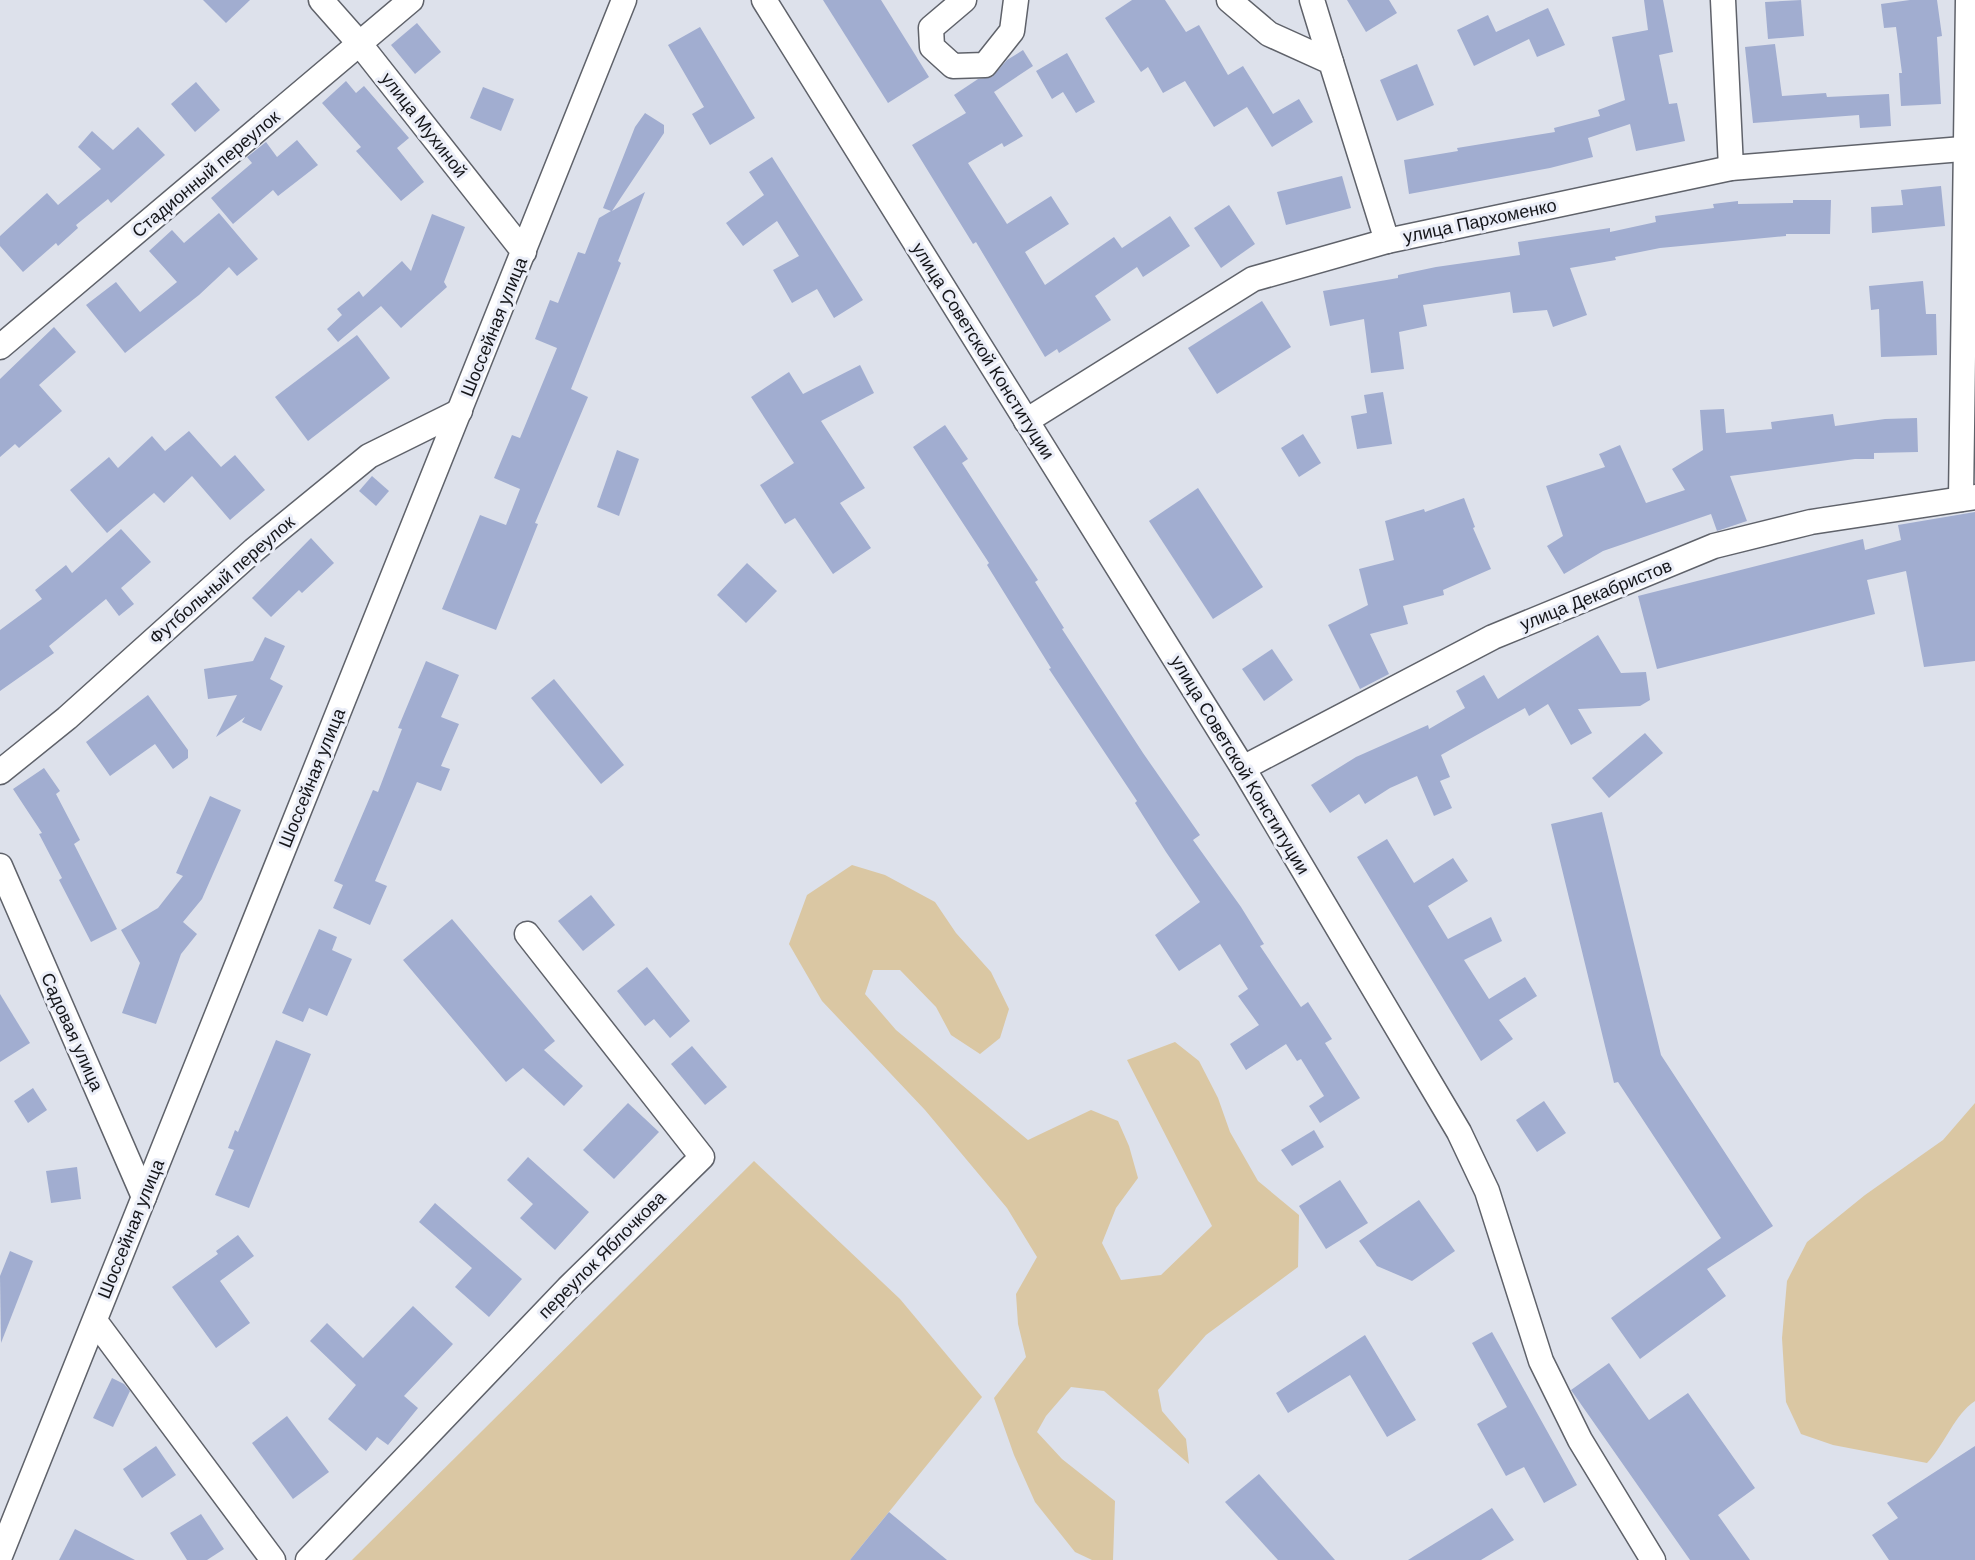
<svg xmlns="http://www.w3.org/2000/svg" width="1975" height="1560" viewBox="0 0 1975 1560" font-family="'DM Sans',sans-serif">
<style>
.green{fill:#dac7a3}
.building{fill:#a1add0}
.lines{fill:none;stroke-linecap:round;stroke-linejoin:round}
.minor-casing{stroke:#5f626a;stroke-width:27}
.minor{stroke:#fff;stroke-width:24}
.labels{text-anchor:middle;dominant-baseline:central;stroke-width:6;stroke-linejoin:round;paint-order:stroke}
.street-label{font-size:18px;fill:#15161a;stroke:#ebeef8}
</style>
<rect width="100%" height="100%" fill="#dde1eb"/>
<g class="green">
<polygon points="852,865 885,875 935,902 956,933 991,972 1009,1009 1000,1038 980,1054 951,1035 936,1007 900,970 873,970 865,994 896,1030 1028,1140 1091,1110 1118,1121 1129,1146 1138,1178 1116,1208 1102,1243 1121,1280 1161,1275 1212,1226 1127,1060 1175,1042 1199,1061 1218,1098 1230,1132 1258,1181 1299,1215 1298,1267 1206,1335 1158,1390 1162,1411 1186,1439 1189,1464 1104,1391 1071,1387 1046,1416 1037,1432 1062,1459 1115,1501 1113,1560 1092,1560 1075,1552 1035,1502 1014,1455 994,1398 1026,1357 1018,1324 1016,1294 1037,1257 1007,1208 925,1110 822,1001 789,944 807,895"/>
<path d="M1975,1103V1401C1954,1415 1946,1443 1927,1463L1833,1445L1801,1434L1786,1402L1782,1338L1787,1281L1807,1242L1865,1195L1943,1140Z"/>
<polygon points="754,1161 900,1299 982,1397 850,1560 352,1560"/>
</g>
<g class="building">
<polygon points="203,0 250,0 226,23"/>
<polygon points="823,0 881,0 929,77 888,103"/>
<polygon points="1132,0 1165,0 1186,32 1199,25 1228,75 1243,66 1273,114 1299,99 1313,122 1272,147 1247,107 1214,127 1185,81 1163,93 1148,67 1141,72 1105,18"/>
<polygon points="1347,0 1389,0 1397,13 1366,32"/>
<polygon points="1644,0 1663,0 1673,52 1659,55 1669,104 1677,103 1685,141 1636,151 1630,124 1588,138 1593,157 1550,168 1409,194 1404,160 1458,151 1457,148 1555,132 1554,128 1600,116 1598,110 1625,100 1612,37 1648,30"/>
<polygon points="1801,0 1804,36 1768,39 1765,2"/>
<polygon points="1910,0 1937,0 1942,36 1937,37 1941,104 1901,106 1899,73 1902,73 1896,27 1884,28 1881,4"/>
<polygon points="1548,8 1565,45 1537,57 1529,39 1474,66 1457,30 1488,15 1496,32"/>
<polygon points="417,23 441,52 415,74 391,45"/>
<polygon points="700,27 755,118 710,145 692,114 704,107 668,45"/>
<polygon points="1775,44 1782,96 1826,93 1827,97 1889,94 1891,126 1860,128 1859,115 1753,123 1745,47"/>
<polygon points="1023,50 1033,66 994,92 1023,136 1004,147 1002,143 968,163 1007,224 1051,196 1069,224 1025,252 1045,285 1114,237 1122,248 1170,216 1190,246 1143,277 1137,267 1095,296 1111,320 1059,353 1057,349 1045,357 976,242 973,244 912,145 966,113 954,95 978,79 992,77 1007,60"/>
<polygon points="1067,53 1095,102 1076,113 1063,92 1052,99 1036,71"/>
<polygon points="1417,64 1434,105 1397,121 1380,80"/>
<polygon points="346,81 356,93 364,86 409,138 397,148 424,182 401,201 356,151 361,147 322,103"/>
<polygon points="196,82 220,110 195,132 171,104"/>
<polygon points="483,87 514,99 501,131 470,118"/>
<polygon points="645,113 664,125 664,133 612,211 645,192 618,261 621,263 571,389 588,397 535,523 538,524 496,630 442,609 480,515 506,525 520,489 494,478 512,435 520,438 557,348 535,339 550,300 558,303 578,252 585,254 599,218 611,211 603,208 635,127"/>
<polygon points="138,127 165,155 111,203 108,199 76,225 78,228 58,246 56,243 23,272 0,246 0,236 47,193 58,205 101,169 78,147 92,131 113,150"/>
<polygon points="297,140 318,165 278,196 273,190 233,224 211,198 252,163 247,157 266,142 277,157"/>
<polygon points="772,157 863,300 834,318 817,289 792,303 773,270 799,256 777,221 743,246 726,223 764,195 749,172"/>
<polygon points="1342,176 1351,208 1286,225 1277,192"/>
<polygon points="1941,186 1945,226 1872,233 1871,207 1903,205 1901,190"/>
<polygon points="1793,200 1831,200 1830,234 1786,234 1786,236 1660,248 1615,257 1616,260 1570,268 1587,315 1553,327 1547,310 1513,313 1510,292 1423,305 1427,326 1399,332 1404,369 1371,373 1364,319 1330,326 1323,291 1398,278 1398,275 1436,267 1520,255 1518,242 1610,228 1610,232 1656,222 1655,216 1714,208 1713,204 1738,201 1738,204 1793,203"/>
<polygon points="1229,205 1255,244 1221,268 1194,228"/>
<polygon points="219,213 258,259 237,276 229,267 199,295 125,353 86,305 116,282 140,312 177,282 149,251 172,230 184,243"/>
<polygon points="432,214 465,227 444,282 447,287 401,328 381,306 338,342 327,329 342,315 337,309 359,291 363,297 402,261 411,271"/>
<polygon points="1923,281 1926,314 1936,314 1937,355 1881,357 1879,309 1871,310 1869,286"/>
<polygon points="1262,301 1291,347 1217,394 1188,348"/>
<polygon points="54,327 76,352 39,385 62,411 19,448 15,444 0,457 0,379"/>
<polygon points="357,335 390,378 308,441 275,397"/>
<polygon points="860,365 874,393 821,421 865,488 840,503 871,548 833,574 795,518 785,524 760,485 794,463 751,397 789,372 803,394"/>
<polygon points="1383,392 1392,444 1357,449 1351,416 1367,413 1364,395"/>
<polygon points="1724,409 1726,433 1772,429 1771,422 1833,414 1835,426 1885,419 1917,418 1918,452 1874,453 1874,459 1855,459 1730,476 1747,521 1717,531 1711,514 1603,551 1564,574 1547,546 1563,536 1546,486 1605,467 1599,454 1620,445 1646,503 1685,490 1672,469 1703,450 1700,410"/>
<polygon points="945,425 968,459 962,463 1038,580 1035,582 1064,628 1062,629 1143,753 1200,835 1193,840 1241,907 1264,944 1260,946 1301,1007 1308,1002 1332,1039 1325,1043 1360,1098 1320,1123 1309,1106 1324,1096 1301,1059 1297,1061 1286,1044 1246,1070 1230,1044 1259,1025 1238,996 1248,989 1220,944 1179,971 1155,935 1200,902 1166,852 1135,803 1137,801 1049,669 1051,668 987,565 989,563 913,447"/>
<polygon points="189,431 221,467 235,455 265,490 230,520 192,476 164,503 154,493 107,533 70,490 109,457 118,468 152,436 165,451"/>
<polygon points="1303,434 1321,463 1299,477 1281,448"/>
<polygon points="617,450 639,459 619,516 597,507"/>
<polygon points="372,476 389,491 376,506 359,491"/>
<polygon points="1198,488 1263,587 1213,619 1149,521"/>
<polygon points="1464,498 1475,527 1473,528 1491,569 1443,590 1444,595 1403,606 1408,624 1370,634 1389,674 1360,689 1328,625 1368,605 1359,569 1394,560 1385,521 1424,509 1425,512"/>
<polygon points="1975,512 1975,661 1924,667 1906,571 1867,580 1875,614 1657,669 1638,596 1863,539 1865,550 1901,540 1898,525"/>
<polygon points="121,529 151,562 121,588 134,604 119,616 106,599 49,646 54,653 0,691 0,630 42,599 35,590 66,565 72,573"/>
<polygon points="311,538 334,563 302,593 299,590 271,617 252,598"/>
<polygon points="747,563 777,591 746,623 717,595"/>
<polygon points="1598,635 1621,673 1646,672 1650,700 1640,706 1578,709 1592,733 1571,745 1548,704 1529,716 1525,708 1441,755 1450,777 1440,781 1452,808 1434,816 1417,776 1390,788 1365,804 1359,794 1330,813 1311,785 1356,757 1428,725 1429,729 1465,708 1456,691 1484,675 1498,699"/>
<polygon points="265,637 285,646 270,679 283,686 261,731 242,722 245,717 216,737 237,695 208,699 204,669 253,661"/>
<polygon points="1272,649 1293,680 1264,701 1242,669"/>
<polygon points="426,661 459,675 441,717 459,724 441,766 450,769 441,791 417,782 375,881 387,886 370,925 333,908 343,885 334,881 373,790 378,792 402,729 398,728"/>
<polygon points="554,679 624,765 601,784 531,698"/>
<polygon points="148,695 188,750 188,758 173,769 155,744 110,776 86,742"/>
<polygon points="1645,733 1663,753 1609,798 1592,778"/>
<polygon points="44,768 60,791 56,794 80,840 74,844 117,929 91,942 59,880 62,878 39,834 42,833 13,789"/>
<polygon points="210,796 241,810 202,899 183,922 197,934 181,954 156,1024 122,1013 140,963 121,930 158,908 183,876 176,873"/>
<polygon points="1602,812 1661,1055 1773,1226 1707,1269 1726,1296 1640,1359 1611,1318 1721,1238 1618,1082 1614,1083 1551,824"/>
<polygon points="1387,839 1414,883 1453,858 1468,881 1428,906 1448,939 1491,917 1502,941 1464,960 1489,999 1525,977 1537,996 1499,1020 1513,1039 1481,1061 1357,857"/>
<polygon points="591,895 615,925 583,951 558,921"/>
<polygon points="452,919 555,1041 544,1050 583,1086 564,1106 523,1068 506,1082 403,960"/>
<polygon points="319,929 337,937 332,950 352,959 327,1016 309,1008 303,1022 282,1013"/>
<polygon points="647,967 690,1021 670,1038 654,1019 645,1026 617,991"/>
<polygon points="0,994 30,1043 0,1062"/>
<polygon points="276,1040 311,1054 249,1208 215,1195 234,1150 228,1148 235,1130 238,1132"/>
<polygon points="692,1046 727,1087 705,1105 671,1064"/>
<polygon points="33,1088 47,1110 28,1123 14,1101"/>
<polygon points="1544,1101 1566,1133 1537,1152 1516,1120"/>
<polygon points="628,1103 659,1132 614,1179 583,1150"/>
<polygon points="1314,1130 1324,1147 1292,1166 1281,1150"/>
<polygon points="528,1157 589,1212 555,1250 520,1218 533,1204 507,1180"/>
<polygon points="77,1167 81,1199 51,1203 46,1171"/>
<polygon points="1340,1180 1368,1223 1326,1249 1299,1206"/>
<polygon points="1419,1200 1455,1251 1412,1281 1377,1266 1359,1241"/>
<polygon points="435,1203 522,1279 489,1317 455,1287 472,1268 419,1222"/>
<polygon points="238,1235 254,1256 220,1281 250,1323 216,1348 172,1287 218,1254 216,1251"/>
<polygon points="10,1251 33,1261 1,1343 0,1276"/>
<polygon points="413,1306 453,1344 404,1396 418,1408 388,1445 377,1437 366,1451 328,1419 356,1385 310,1341 327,1323 363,1358"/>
<polygon points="1492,1332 1577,1485 1544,1503 1524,1467 1506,1476 1477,1424 1507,1407 1472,1343"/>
<polygon points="1365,1335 1416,1420 1387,1437 1350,1375 1288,1413 1276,1393"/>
<polygon points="1609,1363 1649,1420 1688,1393 1755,1488 1718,1515 1750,1560 1690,1560 1571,1390"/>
<polygon points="112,1378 124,1384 130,1391 113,1427 93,1418"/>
<polygon points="287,1416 329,1472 293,1499 252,1443"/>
<polygon points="156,1446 176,1475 142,1498 123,1469"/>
<polygon points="1975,1446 1975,1560 1889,1560 1872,1535 1898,1518 1887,1503"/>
<polygon points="1259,1474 1335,1560 1278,1560 1225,1502"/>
<polygon points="1492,1508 1514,1540 1481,1560 1408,1560"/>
<polygon points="889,1512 947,1560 850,1560"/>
<polygon points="201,1514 224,1549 207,1560 187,1560 170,1533"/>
<polygon points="75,1529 135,1560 59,1560"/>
</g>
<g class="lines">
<defs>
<g id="minor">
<polyline points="321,0 359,43 524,252"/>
<polyline points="764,0 1243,768 1459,1132 1487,1191 1541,1361 1580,1440 1653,1560"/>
<polyline points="964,0 931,28 932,47 953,66 985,65 1012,31 1016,0"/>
<polyline points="1229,0 1269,34 1331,62 1387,241"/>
<polyline points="1312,0 1331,62"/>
<polyline points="1723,0 1731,168"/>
<polyline points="0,347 411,0"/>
<polyline points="1026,421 1253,279 1387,241 1731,168 1975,148"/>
<polyline points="1961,499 1968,0"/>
<polyline points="1243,768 1493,637 1714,546 1811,522 1975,497"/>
<polyline points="0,772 67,718 254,550 369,456 460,411"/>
<polyline points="0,866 144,1197"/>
<polyline points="95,1321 273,1560"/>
<polyline points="0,1556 624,0"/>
<polyline points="308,1560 568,1288 702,1157 527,934"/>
</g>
</defs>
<use href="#minor" class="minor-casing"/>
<use href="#minor" class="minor"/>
</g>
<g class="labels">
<g class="street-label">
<text transform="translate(424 125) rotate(52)">улица Мухиной</text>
<text transform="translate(206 174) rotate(-40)">Стадионный переулок</text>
<text transform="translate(1480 221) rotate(-12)">улица Пархоменко</text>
<text transform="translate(494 327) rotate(-68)">Шоссейная улица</text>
<text transform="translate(983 351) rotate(58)">улица Советской Конституции</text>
<text transform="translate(222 580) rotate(-41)">Футбольный переулок</text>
<text transform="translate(1596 595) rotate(-22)">улица Декабристов</text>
<text transform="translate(1240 765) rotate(59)">улица Советской Конституции</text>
<text transform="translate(312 778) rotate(-68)">Шоссейная улица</text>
<text transform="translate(72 1032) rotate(66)">Садовая улица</text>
<text transform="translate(131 1229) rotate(-68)">Шоссейная улица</text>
<text transform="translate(602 1255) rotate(-45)">переулок Яблочкова</text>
</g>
</g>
</svg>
